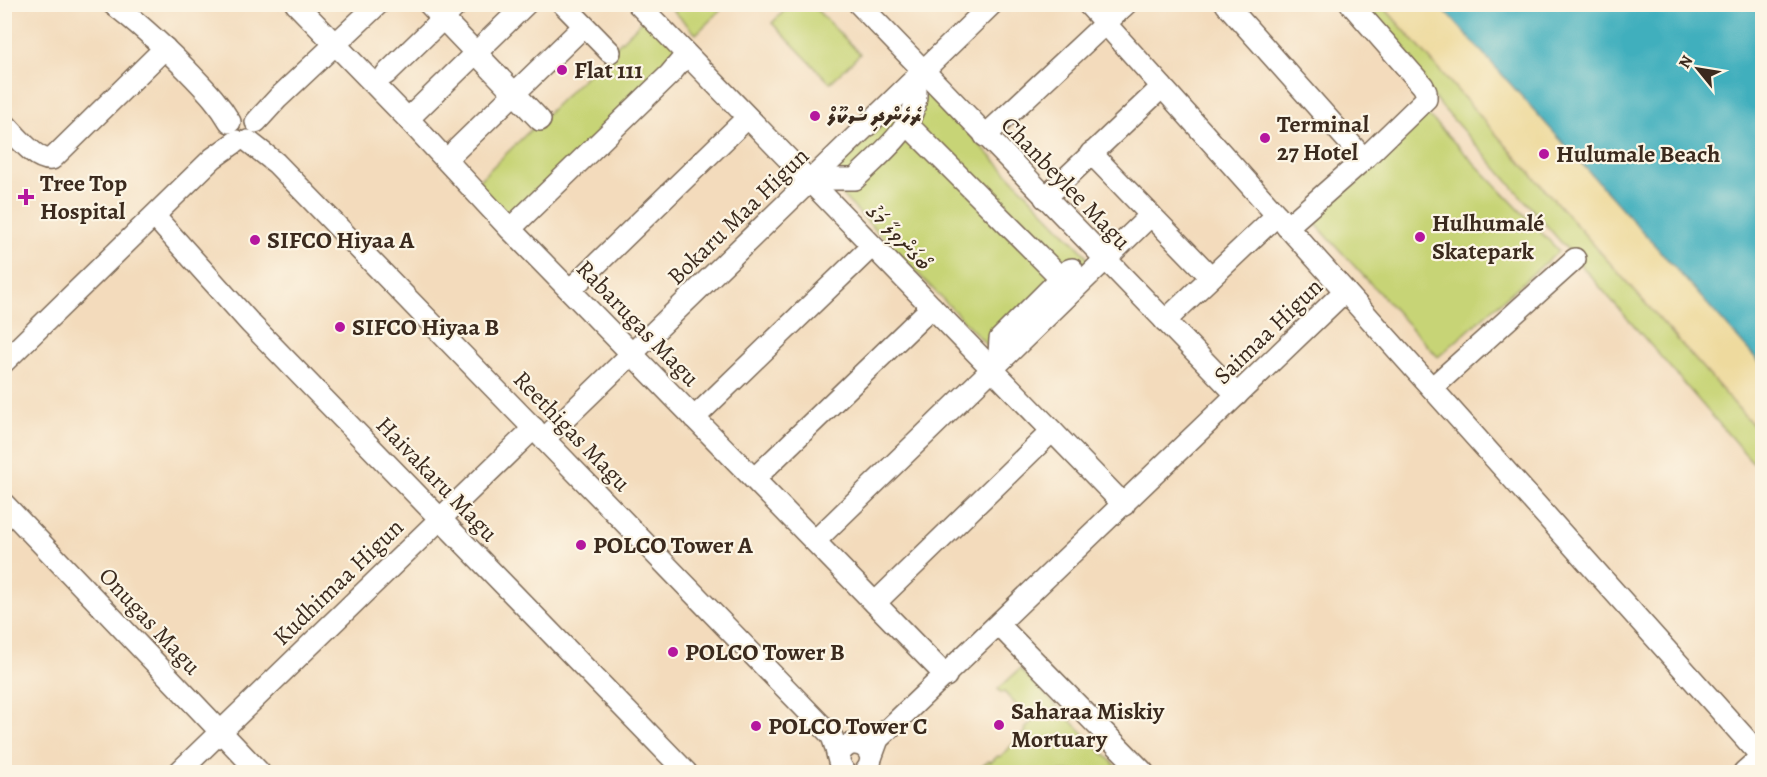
<svg xmlns="http://www.w3.org/2000/svg" width="1767" height="777" viewBox="0 0 1767 777" font-family="Alegreya,'Noto Sans Thaana',serif">
<style>
.green{fill:#c7d476;stroke:#817f4a;stroke-width:1.5}
.sand{fill:#eeda9e;stroke:#94825e;stroke-width:1.5}
.water{fill:#41afbd;stroke:#3e6c6e;stroke-width:1.5}
.lines{fill:none;stroke-linecap:round;stroke-linejoin:round}
.minor-casing{stroke:#7b6855;stroke-width:24}
.minor{stroke:#fff;stroke-width:21}
.poi-dot{fill:#b5179e;stroke:#fcf5e5;stroke-width:2}
.labels{text-anchor:middle;dominant-baseline:central;stroke-width:4.5;stroke-linejoin:round;paint-order:stroke}
.poi-label{font-size:24px;font-weight:bold;fill:#3b2a1e;stroke:#fcf5e5;text-anchor:start}
.street-label{font-size:24px;fill:#3b2a1e;stroke:#fcf5e5}
</style>
<rect width="100%" height="100%" fill="#fcf5e5"/>
<filter id="ink" filterUnits="userSpaceOnUse"><feTurbulence type="fractalNoise" baseFrequency=".0167" numOctaves="2"/><feDisplacementMap in="SourceGraphic" scale="12" xChannelSelector="R" yChannelSelector="G"/><feConvolveMatrix kernelMatrix="1 2 1 2 8 2 1 2 1" color-interpolation-filters="sRGB"/></filter>
<filter id="wash" filterUnits="userSpaceOnUse"><feTurbulence type="fractalNoise" baseFrequency=".008" numOctaves="4" result="noise"/><feDisplacementMap in="SourceGraphic" scale="24" xChannelSelector="R" yChannelSelector="G"/><feGaussianBlur stdDeviation="1.35" result="paint"/><feColorMatrix in="noise" values="0 0 0 0 0 0 0 0 0 0 0 0 0 0 0 0 0 1.4 0 .05"/><feComposite in="paint" operator="in"/></filter>
<g filter="url(#wash)">
<rect width="100%" height="100%" fill="#f3dbbc"/>
<g class="green">
<polygon points="668,5 726,5 696,34"/>
<polygon points="790,5 812,5 860,54 830,83 772,23"/>
<polygon points="1351,5 1382,5 1762,435 1762,473 1492,163"/>
<polygon points="648,15 686,55 510,229 471,188"/>
<polygon points="924,92 933,96 1085,254 1089,263 989,347 834,187 835,171 914,95"/>
<polygon points="1427,114 1559,251 1438,357 1313,221"/>
<polygon points="1020,669 1122,772 975,772 989,761 991,762 998,756 1000,757 1026,731 1025,729 1032,722 1004,692 1002,693 998,689"/>
</g>
<polygon class="sand" points="1382,5 1440,5 1762,365 1762,435"/>
<polygon class="water" points="1440,5 1762,5 1762,365"/>
</g>
<g filter="url(#ink)">
<g class="lines">
<defs>
<g id="minor">
<path d="M113,4C140,24 163,46 186,69C202,86 218,101 230,122"/>
<polyline points="296,4 408,119 510,229 946,676"/>
<polyline points="429,4 540,120"/>
<polyline points="563,4 610,52"/>
<polyline points="638,4 1124,505"/>
<polyline points="859,4 1237,395"/>
<polyline points="1088,4 1762,757"/>
<polyline points="1226,4 1364,159"/>
<polyline points="386,74 458,4"/>
<polyline points="408,119 526,4"/>
<polyline points="256,122 278,98 378,4"/>
<path d="M4,123C15,134 36,162 52,159L165,48"/>
<polyline points="908,125 1061,278"/>
<polyline points="985,136 1126,4"/>
<path d="M248,141L276,163L831,735C838,747 836,763 845,772"/>
<polyline points="456,150 584,26"/>
<polyline points="1091,153 1211,277"/>
<path d="M822,170L830,179H855C878,155 918,127 916,91L909,85"/>
<polyline points="1045,198 1162,87"/>
<polyline points="155,217 251,324 686,772"/>
<polyline points="1287,227 1364,159 1426,99 1426,92 1423,86 1351,4"/>
<polyline points="510,229 670,74 686,55"/>
<polyline points="570,290 747,118"/>
<polyline points="1165,321 1277,215"/>
<polyline points="1003,358 999,354 1000,339 1069,270 1072,269"/>
<polyline points="4,362 213,158 237,141"/>
<polyline points="1432,388 1575,259"/>
<polyline points="694,418 872,246"/>
<polyline points="544,439 992,4"/>
<polyline points="754,479 932,307"/>
<polyline points="4,504 259,772"/>
<polyline points="815,541 1151,215"/>
<polyline points="875,603 1052,431"/>
<polyline points="999,625 1143,772"/>
<path d="M839,756C850,730 884,751 865,772"/>
<polyline points="871,758 878,739 1345,291"/>
<polyline points="179,772 534,428"/>
<polyline points="1744,772 1762,756"/>
</g>
</defs>
<use href="#minor" class="minor-casing"/>
<use href="#minor" class="minor"/>
</g>
</g>
<g class="poi-dot">
<circle cx="562" cy="70" r="6"/>
<circle cx="815" cy="116" r="6"/>
<circle cx="1265" cy="138" r="6"/>
<circle cx="1544" cy="154" r="6"/>
<path d="M23 188h6v6h6v6h-6v6h-6v-6h-6v-6h6z"/>
<circle cx="1420" cy="237" r="6"/>
<circle cx="255" cy="240" r="6"/>
<circle cx="340" cy="327" r="6"/>
<circle cx="581" cy="545" r="6"/>
<circle cx="673" cy="652" r="6"/>
<circle cx="999" cy="725" r="6"/>
<circle cx="756" cy="726" r="6"/>
</g>
<g class="labels">
<g class="poi-label">
<text x="574" y="70">Flat 111</text>
<text x="827" y="116">ރެހެންދި ސްކޫލް</text>
<text x="1277" y="124">Terminal<tspan x="1277" dy="28">27 Hotel</tspan></text>
<text x="1556" y="154">Hulumale Beach</text>
<text x="40" y="183">Tree Top<tspan x="40" dy="28">Hospital</tspan></text>
<text x="1432" y="223">Hulhumalé<tspan x="1432" dy="28">Skatepark</tspan></text>
<text x="267" y="240">SIFCO Hiyaa A</text>
<text x="352" y="327">SIFCO Hiyaa B</text>
<text x="593" y="545">POLCO Tower A</text>
<text x="685" y="652">POLCO Tower B</text>
<text x="1011" y="711">Saharaa Miskiy<tspan x="1011" dy="28">Mortuary</tspan></text>
<text x="768" y="726">POLCO Tower C</text>
</g>
<g class="street-label">
<text transform="translate(1066 183) rotate(46)">Chanbeylee Magu</text>
<text transform="translate(738 216) rotate(-44)">Bokaru Maa Higun</text>
<text transform="translate(899 237) rotate(46)">ބޯގަންވިލާ މަގު</text>
<text transform="translate(638 323) rotate(46)">Rabarugas Magu</text>
<text transform="translate(1268 331) rotate(-44)">Saimaa Higun</text>
<text transform="translate(572 431) rotate(46)">Reethigas Magu</text>
<text transform="translate(437 479) rotate(46)">Haivakaru Magu</text>
<text transform="translate(338 582) rotate(-44)">Kudhimaa Higun</text>
<text transform="translate(150 621) rotate(47)">Onugas Magu</text>
</g>
</g>
<rect width="1767" height="777" fill="none" stroke="#fcf5e5" stroke-width="24"/>
<g transform="translate(1698 69) rotate(300)" stroke="#fcf5e5" stroke-width="4.5" paint-order="stroke">
<path d="M0-4.5L10 22L0 15L-10 22Z" fill="#3b2a1e"/>
<text y="-9" font-size="16" font-weight="bold" text-anchor="middle" fill="#3b2a1e">N</text>
</g>
</svg>
